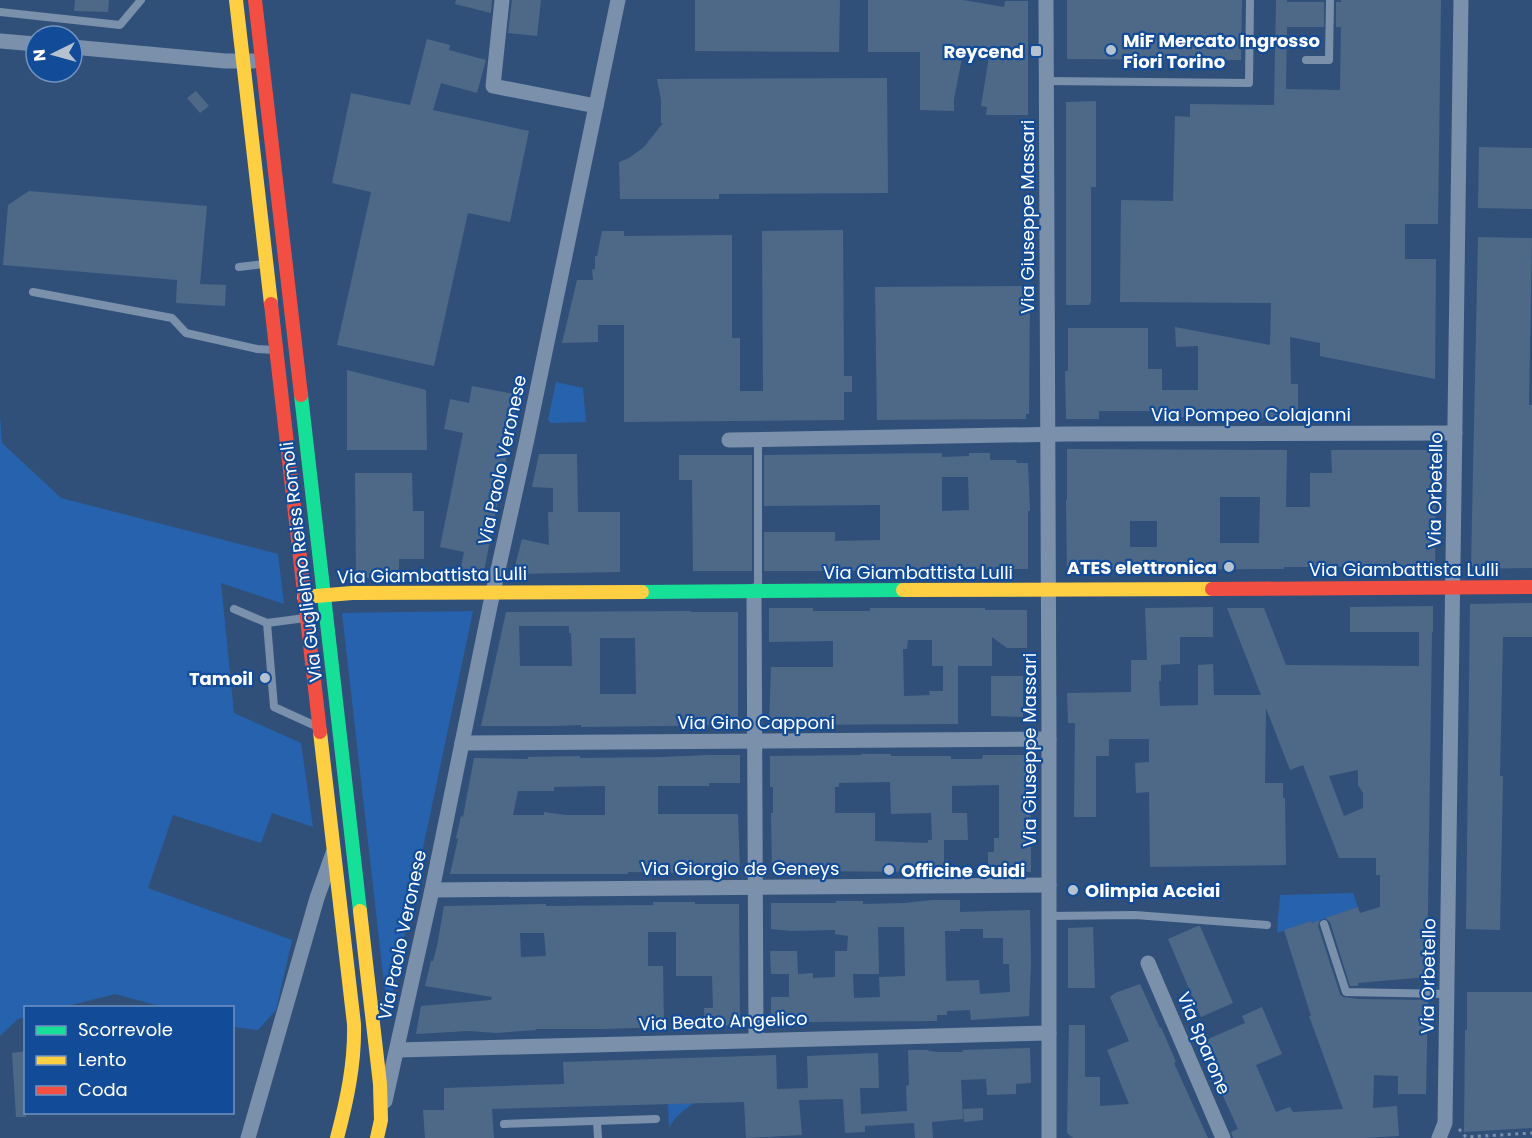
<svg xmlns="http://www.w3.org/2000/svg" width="1532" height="1138" viewBox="0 0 1532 1138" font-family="Poppins,sans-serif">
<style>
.green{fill:#2762ae}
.building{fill:#4e6888;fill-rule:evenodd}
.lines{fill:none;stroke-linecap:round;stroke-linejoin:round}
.path{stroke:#7b90ab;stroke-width:3;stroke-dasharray:3 4.5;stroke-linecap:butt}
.lane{stroke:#7b90ab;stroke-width:8}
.street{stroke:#7b90ab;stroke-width:15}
.fast{stroke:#16e098;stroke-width:14}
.slow{stroke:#ffcf43;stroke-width:14}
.jam{stroke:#f24e42;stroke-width:14}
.poi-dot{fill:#b7c2d0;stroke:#124b98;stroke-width:2}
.labels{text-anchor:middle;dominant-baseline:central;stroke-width:4.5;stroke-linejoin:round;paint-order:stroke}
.poi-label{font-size:18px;font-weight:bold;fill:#fff;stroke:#124b98;text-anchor:start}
.street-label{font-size:18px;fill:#fff;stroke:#124b98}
</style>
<rect width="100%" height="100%" fill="#315079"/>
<g class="green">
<polygon points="556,382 583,388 586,422 551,423 548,420"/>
<polygon points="0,415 2,443 61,498 278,554 284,604 221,583 234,713 301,743 313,827 272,813 261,843 173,815 148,888 292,940 276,1010 258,1030 233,1027 232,1008 164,1007 115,994 63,1007 26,1008 25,1017 18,1019 0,1036"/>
<polygon points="473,611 389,1009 387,1009 342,613"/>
<polygon points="1353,893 1358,907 1312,923 1311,921 1277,933 1280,895"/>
<path d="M694,1103C684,1110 674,1117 669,1128L668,1104Z"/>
</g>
<g class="building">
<polygon points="75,0 109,0 108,12 74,11"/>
<polygon points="456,0 492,0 491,13 455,4"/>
<polygon points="512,0 541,0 537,36 508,33"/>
<polygon points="695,0 840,0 839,52 695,51"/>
<polygon points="868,0 963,0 1004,7 1005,1 1028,1 1028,115 986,115 987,107 981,106 989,57 963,53 954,99 954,111 920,110 920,52 868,52"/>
<polygon points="1067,0 1242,0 1241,60 1067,59"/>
<polygon points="1276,0 1287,0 1287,2 1324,2 1324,27 1287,27 1286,89 1340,90 1341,27 1336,27 1336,2 1341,2 1341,0 1441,0 1438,224 1405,224 1405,259 1436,259 1435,379 1320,356 1320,343 1290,337 1291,384 1298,384 1298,418 1154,417 1154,411 1099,411 1099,419 1066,419 1065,371 1068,371 1068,328 1148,328 1148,369 1162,369 1162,390 1198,390 1198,346 1176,347 1175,327 1270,345 1271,303 1120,302 1121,200 1173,201 1175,116 1190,117 1190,104 1274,105"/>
<polygon points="427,39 450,45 449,50 486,60 477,93 441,83 433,110 529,131 510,222 468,213 434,366 337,345 371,192 332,183 351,93 410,105"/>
<polygon points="887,78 888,193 719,194 719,199 620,199 619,162 629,158 644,147 663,123 661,123 661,100 657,79"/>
<polygon points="196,91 209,106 200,113 187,98"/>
<polygon points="1096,101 1096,187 1091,187 1091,302 1089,305 1066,305 1066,102"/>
<polygon points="1479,147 1532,148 1532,209 1478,208"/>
<polygon points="29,191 207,206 200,284 226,285 225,306 176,303 177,280 3,265 8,205"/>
<polygon points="843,230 844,376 852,376 852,392 844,392 844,420 624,422 624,325 598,325 598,342 562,343 577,280 593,280 592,269 595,270 595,256 597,256 602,231 624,231 624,236 732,235 732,338 740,338 740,391 763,391 762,231"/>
<polygon points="1478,237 1532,238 1529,405 1532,405 1532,568 1475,569 1471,565"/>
<polygon points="1030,286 1029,414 1026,414 1026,419 877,420 875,287"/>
<polygon points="347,370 426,390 427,450 347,450"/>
<polygon points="472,386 519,395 483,576 460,571 464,552 440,547 463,433 444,429 450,399 469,403"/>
<path d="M1067,449L1287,450L1286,507H1310V473H1332L1331,450H1435L1434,471H1436L1435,569H1397V567H1284V569L1067,570L1066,500H1067ZM1220,497H1260L1259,543H1220ZM1130,521H1157V547H1130Z"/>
<path d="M942,453V457L969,456V453H990V460H1016L1017,463H1028L1030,511H1028V569H1002L1001,571H992L991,569H970V571H764V532H835V541L880,540V505L764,506V455ZM942,477H968L969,510L942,511Z"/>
<polygon points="539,454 577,454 578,512 620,512 620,572 513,574 522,539 549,545 548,512 553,512 553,488 532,487"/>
<polygon points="679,455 752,455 752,571 693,571 692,480 679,480"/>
<polygon points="355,473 412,473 413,511 424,511 424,559 399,559 399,578 356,578"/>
<polygon points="1532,603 1532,637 1503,637 1500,776 1503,776 1500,930 1466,929 1470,604"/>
<path d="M1433,606V632H1432L1427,977L1358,983V986H1350L1330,922L1325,918L1358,907L1360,913L1380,907V875H1376V858H1339L1303,765L1290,770L1266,708L1265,783H1283V798H1285L1286,865L1150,867L1149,792L1136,793L1135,763L1149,762V739H1109V756H1096V817H1074L1075,723H1068L1067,693L1131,692V660H1147L1145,608L1213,607V637H1180V664L1161,665V681H1159L1160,706L1198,705V665L1213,664L1214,695H1261L1227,608H1264L1286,665L1419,666V632H1350V607ZM1358,770V785L1363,793V808L1344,816L1329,776Z"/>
<path d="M769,608H813V611H870V608H985V610H1027V648H1007L992,637V666H958V724L769,725L771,667H833V641L769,642ZM908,640H932V666H943V691H929L930,695L904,696L903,649H907Z"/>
<path d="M691,611V612H738V725L581,727V725L556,726H481L506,612ZM519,626H569V633H571L572,666H520ZM600,638H635L636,694H600Z"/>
<polygon points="991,676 1023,676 1023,717 991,716"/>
<path d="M861,754H891V756H951V759H982L983,755H1029V803H1031V872H988V852H994V838H999V785L952,786V813H967L968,840H944V872L772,871L771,813H773V787H770V756L861,755ZM890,782L891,814L931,813L932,840H928V843L875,841V813H835V787H839V783Z"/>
<path d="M709,755H740V783H709V786H658V814H738L740,871H695V873L628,872V874H450L458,839L456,838L461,816L463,817L474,758L528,759V757L580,756V758L663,757ZM605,786V815H565L544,812V815H513L518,791H554V787Z"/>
<path d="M932,900H960V912L1030,910L1031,964L1029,1016L971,1020L970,1010L947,1011V1015H937V1021L807,1022V1023L771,1024V997H789V974H771L770,951H797L798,974L813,973V978L835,977V951H847L848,936L835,934V930L791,931L771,929V903H836V901H863V904L904,903ZM878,927H904L905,976L879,977L880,997L854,998L853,974H879ZM960,929H983V938H1003V964H1009L1010,992L980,994L979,980L946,981L945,931H960Z"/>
<path d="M653,902H695V904H739L740,1025L705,1026L704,1008H713L712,976H676V932H648V966H663L664,1027L605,1029H536V1030L496,1033L469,1031L416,1034L421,1006L491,1000L492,997L425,986L431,961H433L437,946L444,906L546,904V906L653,905ZM520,933H544L546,956L521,957Z"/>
<polygon points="1320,920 1318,926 1340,994 1343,997 1359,999 1428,1000 1426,1094 1398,1094 1398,1076 1374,1075 1373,1108 1397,1106 1399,1136 1363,1138 1233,1138 1231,1132 1238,1129 1199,1043 1245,1023 1242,1016 1262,1007 1282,1054 1256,1065 1276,1112 1290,1107 1293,1112 1343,1109 1309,1016 1311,1016 1284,930 1311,921 1312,923"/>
<polygon points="1198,926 1200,926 1233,1003 1201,1017 1168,939"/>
<polygon points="1093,927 1095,988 1068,988 1068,928"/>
<polygon points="1140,984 1160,1028 1161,1027 1176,1062 1174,1063 1208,1138 1073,1138 1067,1133 1069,1025 1085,1025 1085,1077 1100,1077 1100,1106 1129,1104 1107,1050 1129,1041 1110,997 1115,993"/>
<polygon points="1467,992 1532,992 1532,1128 1464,1132 1465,1030 1467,1030"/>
<polygon points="1030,1048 1031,1083 1016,1084 1016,1094 987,1095 986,1079 961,1080 963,1119 932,1122 933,1138 915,1138 914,1123 865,1126 865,1132 845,1133 843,1099 799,1100 802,1135 746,1138 744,1102 492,1109 494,1138 425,1138 423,1110 444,1110 444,1088 564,1084 563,1062 776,1055 777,1089 808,1088 807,1056 878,1053 879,1088 860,1088 861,1114 907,1111 906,1086 909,1085 908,1050 928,1050 929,1051 939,1052 963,1052 962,1050"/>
<polygon points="26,1051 26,1117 16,1117 12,1053"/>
<polygon points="983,1108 983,1120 964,1122 963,1109"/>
</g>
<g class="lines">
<polyline class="path" points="1459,1129 1466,1137 1532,1133"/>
<g class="lane">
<polyline points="0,12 120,25 141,0"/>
<polyline points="1306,60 1329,60 1330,0"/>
<polyline points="1046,81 1249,83 1250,0"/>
<polyline points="239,267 265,264"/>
<polyline points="33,292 172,318 186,333 257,349 275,350"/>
<polyline points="758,589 758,440"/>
<polyline points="234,609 267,623 305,618"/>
<polyline points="267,623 274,707 318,727"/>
<polyline points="1049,916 1135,915 1267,925"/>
<polyline points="1324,924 1346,992 1447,994"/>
<polyline points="597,1121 598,1138"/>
<polyline points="504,1124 656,1119"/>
</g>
<g class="street">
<polyline points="502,0 493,86 596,106"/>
<polyline points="1046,0 1049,739 1049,1138"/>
<polyline points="0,41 36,44"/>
<polyline points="72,47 225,61 253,61"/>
<polyline points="729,440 1066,434 1455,433"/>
<polyline points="754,591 756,1040"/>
<polyline points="462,743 1049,739"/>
<polyline points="432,890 1049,885"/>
<polyline points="1148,963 1223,1138"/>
<polyline points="398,1050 1049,1033"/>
<polyline points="385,1101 432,890 490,606 527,439 618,0"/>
<polyline points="248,1138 317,898 333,853"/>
<polyline points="1439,1138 1445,1123 1461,0"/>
</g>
<g class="fast">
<polyline points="301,395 360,911"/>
<polyline points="642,592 903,590"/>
</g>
<g class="slow">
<polyline points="236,0 271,304"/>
<polyline points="903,590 1212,589"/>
<polyline points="304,597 352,593 642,592"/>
<path d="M320,732L354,1024C355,1063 347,1100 337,1138"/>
<polyline points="360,911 380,1084 381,1120 377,1138"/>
</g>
<g class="jam">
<polyline points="255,0 301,395"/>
<polyline points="271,304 320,732"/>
<polyline points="1212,589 1532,587"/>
</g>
</g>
<g class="poi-dot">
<circle cx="1111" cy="50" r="6"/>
<rect x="1030" y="45" width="12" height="12" rx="3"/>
<circle cx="1229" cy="567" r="6"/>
<circle cx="265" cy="678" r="6"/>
<circle cx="889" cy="870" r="6"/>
<circle cx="1073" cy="890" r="6"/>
</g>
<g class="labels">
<g class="poi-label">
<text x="1123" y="40">MiF Mercato Ingrosso<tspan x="1123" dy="21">Fiori Torino</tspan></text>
<text x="1024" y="51" text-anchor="end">Reycend</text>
<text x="1217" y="567" text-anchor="end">ATES elettronica</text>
<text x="253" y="678" text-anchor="end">Tamoil</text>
<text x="901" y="870">Officine Guidi</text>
<text x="1085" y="890">Olimpia Acciai</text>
</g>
<g class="street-label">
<text transform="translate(1027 217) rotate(-90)">Via Giuseppe Massari</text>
<text x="1251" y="414">Via Pompeo Colajanni</text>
<text transform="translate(502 460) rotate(-78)">Via Paolo Veronese</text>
<text transform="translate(1435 490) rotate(-89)">Via Orbetello</text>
<text transform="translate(301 562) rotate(-97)">Via Guglielmo Reiss Romoli</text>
<text x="1404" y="569">Via Giambattista Lulli</text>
<text x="918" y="572">Via Giambattista Lulli</text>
<text transform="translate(432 575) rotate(-1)">Via Giambattista Lulli</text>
<text x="756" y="722">Via Gino Capponi</text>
<text transform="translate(1029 750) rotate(-90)">Via Giuseppe Massari</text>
<text x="740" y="868">Via Giorgio de Geneys</text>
<text transform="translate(402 935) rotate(-78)">Via Paolo Veronese</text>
<text transform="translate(1428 976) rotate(-89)">Via Orbetello</text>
<text transform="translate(723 1021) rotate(-2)">Via Beato Angelico</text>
<text transform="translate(1204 1043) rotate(67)">Via Sparone</text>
</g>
</g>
<rect x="24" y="1006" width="210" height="108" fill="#124b98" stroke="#7193c1" stroke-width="1.5"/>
<rect x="36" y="1026" width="30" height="9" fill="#16e098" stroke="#7193c1" stroke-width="1.5"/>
<text x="78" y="1036" font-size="18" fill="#ffffff">Scorrevole</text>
<rect x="36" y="1056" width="30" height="9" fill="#ffcf43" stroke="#7193c1" stroke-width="1.5"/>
<text x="78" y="1066" font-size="18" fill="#ffffff">Lento</text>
<rect x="36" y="1086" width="30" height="9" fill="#f24e42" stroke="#7193c1" stroke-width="1.5"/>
<text x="78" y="1096" font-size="18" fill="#ffffff">Coda</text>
<g transform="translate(54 54) rotate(265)"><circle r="28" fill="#124b98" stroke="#7193c1" stroke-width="1.5"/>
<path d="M0-4.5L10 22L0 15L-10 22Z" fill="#b7c2d0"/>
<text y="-9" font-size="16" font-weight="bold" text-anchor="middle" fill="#ffffff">N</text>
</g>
</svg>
